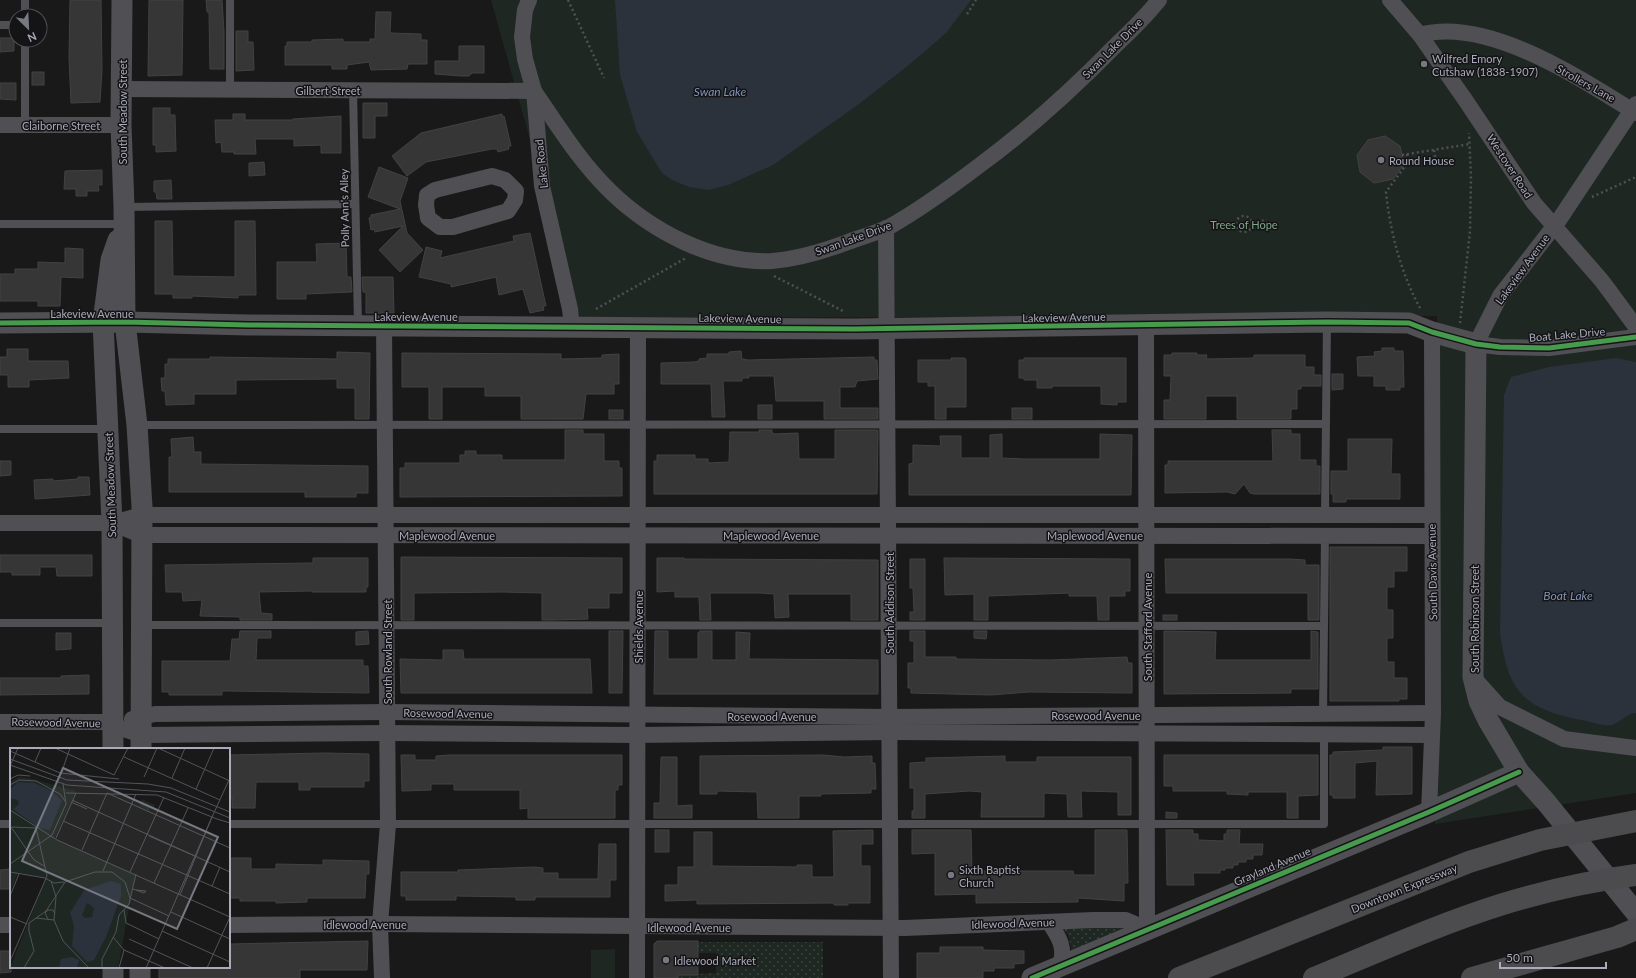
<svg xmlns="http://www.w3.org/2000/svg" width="1636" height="978" viewBox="0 0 1636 978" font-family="Lato,sans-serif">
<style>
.grass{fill:url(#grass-dots)}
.green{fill:#1f2722}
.water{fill:#2b323c}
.building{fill:#363637;stroke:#424245}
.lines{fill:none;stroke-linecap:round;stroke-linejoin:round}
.path{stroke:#505055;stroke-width:2.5;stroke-dasharray:2 3;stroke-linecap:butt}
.service{stroke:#4f4f54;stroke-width:8}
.minor{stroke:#4f4f54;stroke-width:16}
.tertiary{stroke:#4f4f54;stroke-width:21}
.motorway{stroke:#4c4c4f;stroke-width:22}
.cycleway-casing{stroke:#141315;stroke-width:8}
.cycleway{stroke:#469c4c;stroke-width:5}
.poi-dot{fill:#777982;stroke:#141315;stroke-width:1.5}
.labels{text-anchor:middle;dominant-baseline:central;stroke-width:3;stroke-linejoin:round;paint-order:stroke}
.street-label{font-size:11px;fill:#aaacbb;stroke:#141315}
.poi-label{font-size:11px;fill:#aaacbb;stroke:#141315;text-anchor:start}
.park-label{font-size:11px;fill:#80a68a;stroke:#141315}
.water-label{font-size:12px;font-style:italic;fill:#8093b6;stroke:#141315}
.inset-road{fill:none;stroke:#53545a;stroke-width:1}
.view{fill:#777982;fill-opacity:0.15;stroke:#777982;stroke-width:2}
.inset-edge{fill:none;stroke:#aaacbb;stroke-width:2}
</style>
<defs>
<pattern id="grass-dots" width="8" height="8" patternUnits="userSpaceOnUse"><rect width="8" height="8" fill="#1f2722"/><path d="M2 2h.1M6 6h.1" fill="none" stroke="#3d4440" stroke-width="1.8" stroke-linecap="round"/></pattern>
</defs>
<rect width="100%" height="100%" fill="#191919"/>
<g class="grass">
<polygon points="1060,925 1133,925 1072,951 1068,935"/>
<polygon points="698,942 823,942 823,978 678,978 678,975 716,973 716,953 698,953"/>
</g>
<g class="green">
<polygon points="491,0 1636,0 1636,793 1435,824 1437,316 580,318"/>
<polygon points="615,949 615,978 591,978 591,950"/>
</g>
<g class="water">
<polygon points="615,0 971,0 946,33 910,64 859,104 773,165 728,185 709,190 689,187 672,180 662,173 637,132 620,75"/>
<path d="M1616,358L1636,362V713C1627,713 1620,723 1612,725C1604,727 1589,721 1581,720C1523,708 1508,692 1500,633L1504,395L1511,377L1549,367Z"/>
</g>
<g class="building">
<polygon points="70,0 101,0 102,70 100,102 71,103 69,57"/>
<polygon points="149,0 183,0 182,75 148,76"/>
<polygon points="206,0 222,0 224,32 224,69 210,69 209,12 207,12"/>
<polygon points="376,12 391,12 390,33 421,34 421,40 427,40 427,64 408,64 407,69 371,70 369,62 347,65 347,69 332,69 332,65 285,65 285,46 287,46 287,42 312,42 312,40 343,39 343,42 370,42 370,39 375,39"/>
<polygon points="236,31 248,31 248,42 253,42 254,70 236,71"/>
<polygon points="0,38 14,38 14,51 0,52"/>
<polygon points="459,46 484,46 484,73 472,73 469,76 461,76 435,74 435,61 459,61"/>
<rect x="32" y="72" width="12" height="13"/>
<polygon points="0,83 16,83 16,100 0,99"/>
<polygon points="363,103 387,103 387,116 375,116 375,138 363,138"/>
<polygon points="153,108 170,108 170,115 175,115 176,151 156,152 156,145 153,145"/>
<polygon points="233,114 245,114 245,120 293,120 293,119 341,116 341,153 321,153 321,145 294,146 294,139 255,139 256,154 234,154 234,152 222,152 221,142 216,143 215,120 233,120"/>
<polygon points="502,114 502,117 504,116 511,146 508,146 509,149 498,152 497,149 492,149 426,162 407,176 392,156 421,133"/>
<polygon points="1385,136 1400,146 1404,164 1393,179 1374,183 1360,172 1357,155 1368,140"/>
<polygon points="264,162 265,175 249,176 249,163"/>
<polygon points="379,167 408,178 400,201 407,233 423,250 400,272 379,250 403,226 375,232 374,229 371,230 369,218 371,217 371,215 400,209 368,197"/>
<polygon points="102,170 102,185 98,185 99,191 87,191 87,196 76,196 76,189 64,189 65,171"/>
<polygon points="171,180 172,199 157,199 156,192 154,192 154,181"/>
<polygon points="155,221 172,221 173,276 235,277 235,221 255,221 256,295 238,295 238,298 192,296 192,298 173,298 173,294 155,294"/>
<polygon points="530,233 546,306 543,306 544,310 530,313 523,289 499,295 496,277 451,287 451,284 419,277 426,247 442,251 440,258 514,241 513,236"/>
<polygon points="346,243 347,277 351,277 352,292 306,294 306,299 277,299 277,262 317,262 316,244"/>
<polygon points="65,248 83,249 83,278 61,277 60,306 38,306 38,301 0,301 0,274 15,274 15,269 38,269 38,262 65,263"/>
<polygon points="362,277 393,277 394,313 366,313 366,292 363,292"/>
<polygon points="1382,348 1394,348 1394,351 1403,351 1404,387 1400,387 1400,390 1386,390 1386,386 1374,386 1374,376 1358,376 1357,357 1375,356 1374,352 1382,351"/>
<polygon points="7,349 28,349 28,361 68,361 69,378 29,380 29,387 8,387 8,375 0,375 0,357 7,357"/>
<polygon points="741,351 742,359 748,360 874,357 874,360 877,360 878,379 857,381 855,387 840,387 840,408 878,408 878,419 824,419 824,401 776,401 774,376 749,376 749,378 742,378 742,381 723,381 725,417 712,417 711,384 661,384 661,363 694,362 699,361 699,359 707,358 707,354 729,354 729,352"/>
<polygon points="337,352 370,353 369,419 355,419 355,389 354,388 337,388 337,379 236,380 236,394 194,394 194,404 166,405 165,391 162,391 161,378 165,378 165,364 168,364 168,359 210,359 210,357 337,359"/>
<polygon points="402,353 561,354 561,359 602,358 602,355 619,354 619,384 614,384 614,394 586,394 583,419 521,419 521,396 485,396 485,387 442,387 442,419 429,419 429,387 402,387"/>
<polygon points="1172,353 1197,353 1197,355 1207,355 1206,359 1254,358 1254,355 1305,355 1305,367 1314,367 1314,375 1321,375 1321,386 1301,386 1301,389 1297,389 1297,409 1291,409 1291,419 1237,419 1237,396 1206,396 1206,419 1164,419 1164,400 1170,400 1171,376 1164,376 1164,355 1172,355"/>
<polygon points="951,358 965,358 966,360 966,407 946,407 946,419 935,419 935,386 928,386 928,382 918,382 918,360 951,360"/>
<polygon points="1024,358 1126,358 1126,402 1117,402 1117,405 1101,404 1101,386 1052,386 1052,388 1037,388 1037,380 1024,380 1024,378 1019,378 1019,360 1024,360"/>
<polygon points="1332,374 1343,374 1343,389 1332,390"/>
<rect x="758" y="405" width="14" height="14"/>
<rect x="1012" y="408" width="20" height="11"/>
<rect x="609" y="410" width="14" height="9"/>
<polygon points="565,430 583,430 583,434 604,434 604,461 619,461 619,468 622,468 622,496 400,497 400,468 405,468 405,463 460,463 460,455 465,455 465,451 476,451 476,455 502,455 502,460 565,460"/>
<polygon points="759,430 772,430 772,432 774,434 798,433 799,459 835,459 835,430 878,430 877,494 654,494 654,461 657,461 657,455 695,455 695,459 708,459 708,463 729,462 730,432 759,432"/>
<polygon points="1272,430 1291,430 1291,434 1300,434 1300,460 1316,460 1316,466 1320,466 1320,494 1254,494 1250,493 1244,484 1235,494 1227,492 1165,493 1165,465 1168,465 1168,461 1273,461"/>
<polygon points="1002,434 1002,458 1025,459 1100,459 1100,434 1132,435 1131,495 909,495 909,464 913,463 913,445 941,446 940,436 961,436 961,458 990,458 990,435"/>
<polygon points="193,437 194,452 201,452 201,464 368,466 368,493 356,493 356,497 305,497 305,492 169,492 169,457 172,457 171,439"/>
<polygon points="1348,439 1392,439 1391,474 1400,474 1400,499 1346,499 1346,502 1333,502 1333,494 1331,494 1331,471 1348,471"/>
<polygon points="0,461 11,461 11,475 0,476"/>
<polygon points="78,477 89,477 90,495 35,499 34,480 53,479 53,481 78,479"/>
<polygon points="1330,547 1407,547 1407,571 1394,571 1394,587 1387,587 1387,610 1393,610 1393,638 1387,638 1387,662 1394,662 1394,678 1407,678 1407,699 1399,699 1399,701 1330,701"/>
<polygon points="0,555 92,555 92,576 57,576 56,567 40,567 40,575 12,575 12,572 0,572"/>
<polygon points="401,557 622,558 622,593 609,593 609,608 587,608 588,619 552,620 542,620 542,593 502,592 414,593 414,620 401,620"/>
<polygon points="313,558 368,558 368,587 366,587 366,592 312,592 312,591 259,592 261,613 272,614 272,620 240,620 240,617 200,616 202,600 183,601 182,592 166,592 165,565 313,563"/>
<polygon points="657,558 684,558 684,559 878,560 878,620 851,620 851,594 788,594 789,617 775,618 774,594 759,593 710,593 711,620 700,620 699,597 675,597 675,591 657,592"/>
<polygon points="944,558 1130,559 1130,591 1125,591 1125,596 1109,596 1109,620 1098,620 1097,596 1069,596 1069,593 988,596 988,620 974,620 974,594 945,595"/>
<polygon points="910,559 925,559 925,620 910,620 910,612 914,612 913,588 910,588"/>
<polygon points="1165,559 1290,559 1305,560 1305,565 1319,565 1319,620 1308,620 1308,593 1166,593"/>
<rect x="1163" y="615" width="14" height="5"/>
<polygon points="240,631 271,631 271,638 257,638 256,660 363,660 363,666 368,666 369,693 227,691 222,691 222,695 169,695 169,692 162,692 162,661 230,661 232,639 239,639"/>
<polygon points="368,631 369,644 356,645 356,632"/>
<polygon points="609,631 623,631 622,693 609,693"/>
<polygon points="655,631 668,631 668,659 698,659 698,633 700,631 712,631 712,660 736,660 736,632 750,633 749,659 878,660 878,694 654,694"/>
<polygon points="910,631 925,631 925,657 956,657 956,659 1051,660 1127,657 1128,663 1132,663 1132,693 1029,692 991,695 911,693 911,688 908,688 908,663 914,663 914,641 910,641"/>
<polygon points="974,631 987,631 986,639 974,638"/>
<polygon points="1164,631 1216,632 1215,660 1311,660 1311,631 1318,632 1318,689 1291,689 1291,693 1164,694"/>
<polygon points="56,633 71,633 71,649 56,650"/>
<polygon points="443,650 463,650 464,659 590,659 592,693 401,693 400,659 443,660"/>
<polygon points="89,675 89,694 0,695 0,678 61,678 61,676"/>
<polygon points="1383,747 1412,747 1412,794 1376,795 1377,761 1355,763 1355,798 1333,798 1333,795 1330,795 1330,755 1333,755 1333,752 1383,750"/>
<polygon points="325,753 369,754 369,781 364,781 364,787 310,787 310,790 299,790 299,782 256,782 255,808 232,808 232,798 229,798 229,755"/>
<polygon points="401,755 415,755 415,760 436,760 436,756 449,755 622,755 622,785 618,785 618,790 615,790 615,818 528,818 528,808 520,809 520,790 454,790 454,784 431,784 431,790 402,791"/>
<polygon points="823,755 844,757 872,756 872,763 875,763 876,789 871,789 871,793 821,794 821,796 799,796 799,818 758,818 757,792 717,791 717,794 700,794 700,756"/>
<polygon points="1164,755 1318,755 1318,795 1298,796 1298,818 1287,818 1287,792 1248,792 1248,795 1227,794 1227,791 1173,791 1173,786 1164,786"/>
<polygon points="1005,756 1005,762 1037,762 1037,757 1131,757 1131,815 1118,815 1118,792 1081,791 1082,817 1068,817 1067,794 1044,793 1044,817 981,817 982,792 970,791 925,794 925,818 912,818 912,811 914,811 914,788 910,788 910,763 926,762 926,758"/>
<polygon points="661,757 677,757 677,806 692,805 692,818 654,818 654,803 660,803"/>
<polygon points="1166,812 1177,813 1177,818 1166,818"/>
<rect x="655" y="830" width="14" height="22"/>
<polygon points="873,830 873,844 861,844 861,866 870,866 870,903 848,903 848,905 834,905 834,903 697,904 697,900 665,901 665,885 678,885 678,867 694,867 694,832 712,832 712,866 797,867 797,865 812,865 812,877 834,877 833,831"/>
<polygon points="912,830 971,830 972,871 1073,871 1074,875 1095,875 1095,830 1127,830 1128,883 1124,883 1124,901 1078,898 1078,902 976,903 976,894 935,895 935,853 912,854"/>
<polygon points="1166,830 1193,830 1193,834 1198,834 1198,840 1224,841 1224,834 1227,834 1227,830 1240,830 1239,844 1263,844 1262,855 1253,855 1253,859 1246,859 1246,862 1238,862 1238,865 1233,865 1233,868 1225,868 1225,870 1220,870 1220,873 1193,873 1194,885 1167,885"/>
<polygon points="599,844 616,844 616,880 610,880 610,897 535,897 535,900 516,900 516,897 456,896 456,900 406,900 406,896 401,896 401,872 458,872 458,870 534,867 543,868 543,873 558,873 558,879 598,879"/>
<polygon points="229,858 251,858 251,869 276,869 276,864 323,865 323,860 369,861 369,874 366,874 365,898 307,898 307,902 276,903 276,901 240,901 240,898 229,898"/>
<polygon points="11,869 11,889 0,889 0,870"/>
<polygon points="368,941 367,970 300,970 300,978 159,978 159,967 229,967 229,944"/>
<polygon points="657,941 698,941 698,975 678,975 678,978 654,978 654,944"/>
<polygon points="940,947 983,947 983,950 1024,951 1024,963 1014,964 1014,968 994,968 994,971 983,971 983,978 917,978 917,953 940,953"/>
<polygon points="0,951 11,951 11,972 0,973"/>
</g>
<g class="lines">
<g class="path">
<polyline points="568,0 604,78"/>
<polyline points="967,14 976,0"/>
<polyline points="1434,150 1436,163"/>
<path d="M1407,154L1408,162L1386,192C1390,232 1401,273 1420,308"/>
<polyline points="1402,155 1470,144"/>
<polyline points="1592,197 1636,177"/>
<circle cx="1244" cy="224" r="8"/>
<polyline points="1252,223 1267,220"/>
<polyline points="774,276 843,311"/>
<polyline points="596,309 686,258"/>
<polyline points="1460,323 1470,231 1471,176 1469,133"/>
</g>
<g class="service">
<polyline points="25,16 25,0"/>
<polyline points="0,25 16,25"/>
<polyline points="230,90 230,0"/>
<polyline points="353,90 358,325"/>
<polyline points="25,125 25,40"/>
<polyline points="125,207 354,204"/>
<polyline points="0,224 123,224"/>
<polyline points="138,425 1325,424"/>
<polyline points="0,429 107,429"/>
<polyline points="1325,515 1327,323"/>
<polyline points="0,623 112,623"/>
<polyline points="143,625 1324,626"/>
<polyline points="1323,714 1325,536"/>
<polyline points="0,824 11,824"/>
<polyline points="229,824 1324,824 1324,734"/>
</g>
<g class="minor">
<polyline points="529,0 525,10 522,37 525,59 534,91 542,186 570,309 572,327"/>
<polyline points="1390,0 1420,35 1466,101 1534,203 1602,281 1636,327"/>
<path d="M1420,35C1487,16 1581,79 1636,113"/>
<polyline points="122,89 534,91"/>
<path d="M534,91C558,126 580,162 610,191C651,231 713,264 772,261C798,259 824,251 848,242C862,237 876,233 889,227C921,209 951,187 980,165C1029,129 1074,88 1116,45C1131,31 1146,16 1159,0"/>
<polyline points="1636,104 1559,220 1500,296 1476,344 1500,347 1549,348 1636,337"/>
<polyline points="0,125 121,125"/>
<polygon points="492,176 505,180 516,191 515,200 508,211 453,227 440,227 428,218 426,205 427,195 435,190"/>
<polyline points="886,228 891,978"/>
<polyline points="0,523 112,523 142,515 1431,515"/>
<polyline points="112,523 141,535 1432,536"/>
<polyline points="1473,677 1500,707 1564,739 1636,748"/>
<polyline points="132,719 155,714 387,712 890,717 1433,713"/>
<polyline points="0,722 103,722 141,735 388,733 637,735 890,732 1432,735"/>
<polyline points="1429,812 1433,713 1432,332"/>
<path d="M1049,922C1059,937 1067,949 1059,967"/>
<polyline points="0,925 11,925"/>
<polyline points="229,925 380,924 905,928 1093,920 1126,920 1147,929 1146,326"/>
<polyline points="382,978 380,924 388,824 384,325"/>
<polyline points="637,978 638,327"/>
</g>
<g class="tertiary">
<polyline points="122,0 121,125 124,207 125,322 137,425 142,507 141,749"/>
<polyline points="0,323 125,322 248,325 855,329 1328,322 1409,323 1432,332 1476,344 1473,677 1479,701 1488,720 1519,772 1546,802 1636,913"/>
<polyline points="113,749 112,523 103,322 111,260 118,240"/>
<polyline points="113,967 113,978"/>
<polyline points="140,967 140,978"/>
<polyline points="1032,978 1429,812 1519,772"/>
</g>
<g class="motorway">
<polyline points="1179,978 1469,862 1540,840 1636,821"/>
<path d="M1314,978C1377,952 1439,924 1503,904C1546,891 1591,881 1636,875"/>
<polyline points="1472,978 1617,937 1636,929"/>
</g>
<defs>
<g id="cycleway">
<polyline points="0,323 125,322 248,325 855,329 1328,322 1409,323 1432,332 1476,344 1500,347 1549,348 1636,337"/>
<polyline points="1032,978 1429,812 1519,772"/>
</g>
</defs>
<use href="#cycleway" class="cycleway-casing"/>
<use href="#cycleway" class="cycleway"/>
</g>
<g class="poi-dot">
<circle cx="1424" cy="64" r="4"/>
<circle cx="1381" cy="160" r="4"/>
<circle cx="951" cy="875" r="4"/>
<circle cx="666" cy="960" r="4"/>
</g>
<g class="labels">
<g class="street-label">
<text transform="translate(1112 48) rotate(-45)">Swan Lake Drive</text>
<text transform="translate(1586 83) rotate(29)">Strollers Lane</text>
<text x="328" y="90">Gilbert Street</text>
<text transform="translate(122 112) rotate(-90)">South Meadow Street</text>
<text x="61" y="125">Claiborne Street</text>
<text transform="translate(541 164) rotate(-96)">Lake Road</text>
<text transform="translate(1510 166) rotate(57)">Westover Road</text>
<text transform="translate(344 208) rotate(-91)">Polly Ann's Alley</text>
<text transform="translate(853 238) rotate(-20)">Swan Lake Drive</text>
<text transform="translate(1522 269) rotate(-54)">Lakeview Avenue</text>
<text x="92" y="313">Lakeview Avenue</text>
<text x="416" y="316">Lakeview Avenue</text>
<text transform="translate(1064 317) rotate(-1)">Lakeview Avenue</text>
<text transform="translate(740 318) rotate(1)">Lakeview Avenue</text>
<text transform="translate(1567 334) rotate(-5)">Boat Lake Drive</text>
<text transform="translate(110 485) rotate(-92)">South Meadow Street</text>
<text x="447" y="535">Maplewood Avenue</text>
<text x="771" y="535">Maplewood Avenue</text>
<text x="1095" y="535">Maplewood Avenue</text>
<text transform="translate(1432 572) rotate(-91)">South Davis Avenue</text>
<text transform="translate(889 603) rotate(-90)">South Addison Street</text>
<text transform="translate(1474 619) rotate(-90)">South Robinson Street</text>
<text transform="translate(638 627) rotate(-90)">Shields Avenue</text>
<text transform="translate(1147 627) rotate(-90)">South Stafford Avenue</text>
<text transform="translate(387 652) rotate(-90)">South Rowland Street</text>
<text transform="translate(448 713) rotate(1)">Rosewood Avenue</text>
<text x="1096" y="715">Rosewood Avenue</text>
<text x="772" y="716">Rosewood Avenue</text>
<text transform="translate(56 722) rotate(1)">Rosewood Avenue</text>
<text transform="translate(1272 866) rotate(-23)">Grayland Avenue</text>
<text transform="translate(1404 888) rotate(-22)">Downtown Expressway</text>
<text transform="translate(1013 923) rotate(-2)">Idlewood Avenue</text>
<text x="365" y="924">Idlewood Avenue</text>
<text x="689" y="927">Idlewood Avenue</text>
</g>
<g class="poi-label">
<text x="1432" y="58">Wilfred Emory<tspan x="1432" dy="13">Cutshaw (1838-1907)</tspan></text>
<text x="1389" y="160">Round House</text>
<text x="959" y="869">Sixth Baptist<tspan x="959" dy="13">Church</tspan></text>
<text x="674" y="960">Idlewood Market</text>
</g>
<g class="park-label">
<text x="1244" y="224">Trees of Hope</text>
</g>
<g class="water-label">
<text x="720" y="91">Swan Lake</text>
<text x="1568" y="595">Boat Lake</text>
</g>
</g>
<g transform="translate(10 748)">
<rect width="220" height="220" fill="#191919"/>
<path d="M132,51L145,57L144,61L140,60V63L129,58Z" fill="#1f2722"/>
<path d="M9,29L19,30L66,43L44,91L125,127L108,220H0L36,130L8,125L0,145V34Z" fill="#1f2722"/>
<path d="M8,34L24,35L40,42L52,52L40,82L29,80L3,61L9,56L8,52L0,50V42ZM101,133L111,136V148L96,189L84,212L77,214L62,198L64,178L60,165L74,142ZM77,155L84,160L82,169L75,170L72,167ZM62,209L69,212L67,220H49L51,211Z" fill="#2b323c" fill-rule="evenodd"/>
<path class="inset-road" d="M45,0L104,27L118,0M148,0L220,33M0,3L50,25M114,9L210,52M0,11L57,32L138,36L161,40L220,64M25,14L31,0M0,17L57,37L156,44L220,70M0,18L8,0M50,25L109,31M51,26L60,0M134,29L147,0M162,30L175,0M0,31L8,27L20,28M0,37L9,32L26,33L50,46L55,53M186,41L204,0M56,45L147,47L202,69M62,52L220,124M61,54L77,61M0,62L47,92L220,169M207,71L202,69L219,32M207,71L220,75M53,73L220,146M1,79L24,112L34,118M2,79L26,80M139,88L185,108M46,90L66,45M72,102L97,45L220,100M0,116L42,87L56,56L53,36M93,123L126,46M0,124L35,130L44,135L54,134M120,124L154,49M41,133L46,149L44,172M144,135L178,60M202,138L210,119M123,141L134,145L136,143L126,142M170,147L202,69M0,148L9,126M120,150L159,168M114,162L116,175L149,191M161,164L220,191M0,169L17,176M26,170L44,172M38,171L35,165L38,162H43L45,166M44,172L53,193L79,220M152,183L220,214M103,189L114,202L155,220M119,191L183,220M0,213L37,128L26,80M14,220L24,203L19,183V175L36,163L55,134L85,124H102L115,134L120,150M92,220V211L106,184L109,167L119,156L126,126M109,220L114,202M136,220L202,69M197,220L220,169"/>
<path class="view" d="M53,20L208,89L167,181L12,113Z"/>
<rect width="220" height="220" class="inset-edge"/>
</g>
<g transform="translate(28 28) rotate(156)"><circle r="19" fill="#141315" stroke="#505057"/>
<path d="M0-3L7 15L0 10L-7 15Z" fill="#777982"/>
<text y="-6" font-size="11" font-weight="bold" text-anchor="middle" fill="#aaacbb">N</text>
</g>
<path d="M1500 962v6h106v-6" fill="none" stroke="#aaacbb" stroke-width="2"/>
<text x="1506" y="962" font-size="12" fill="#aaacbb" stroke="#141315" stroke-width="3" paint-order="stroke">50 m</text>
</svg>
